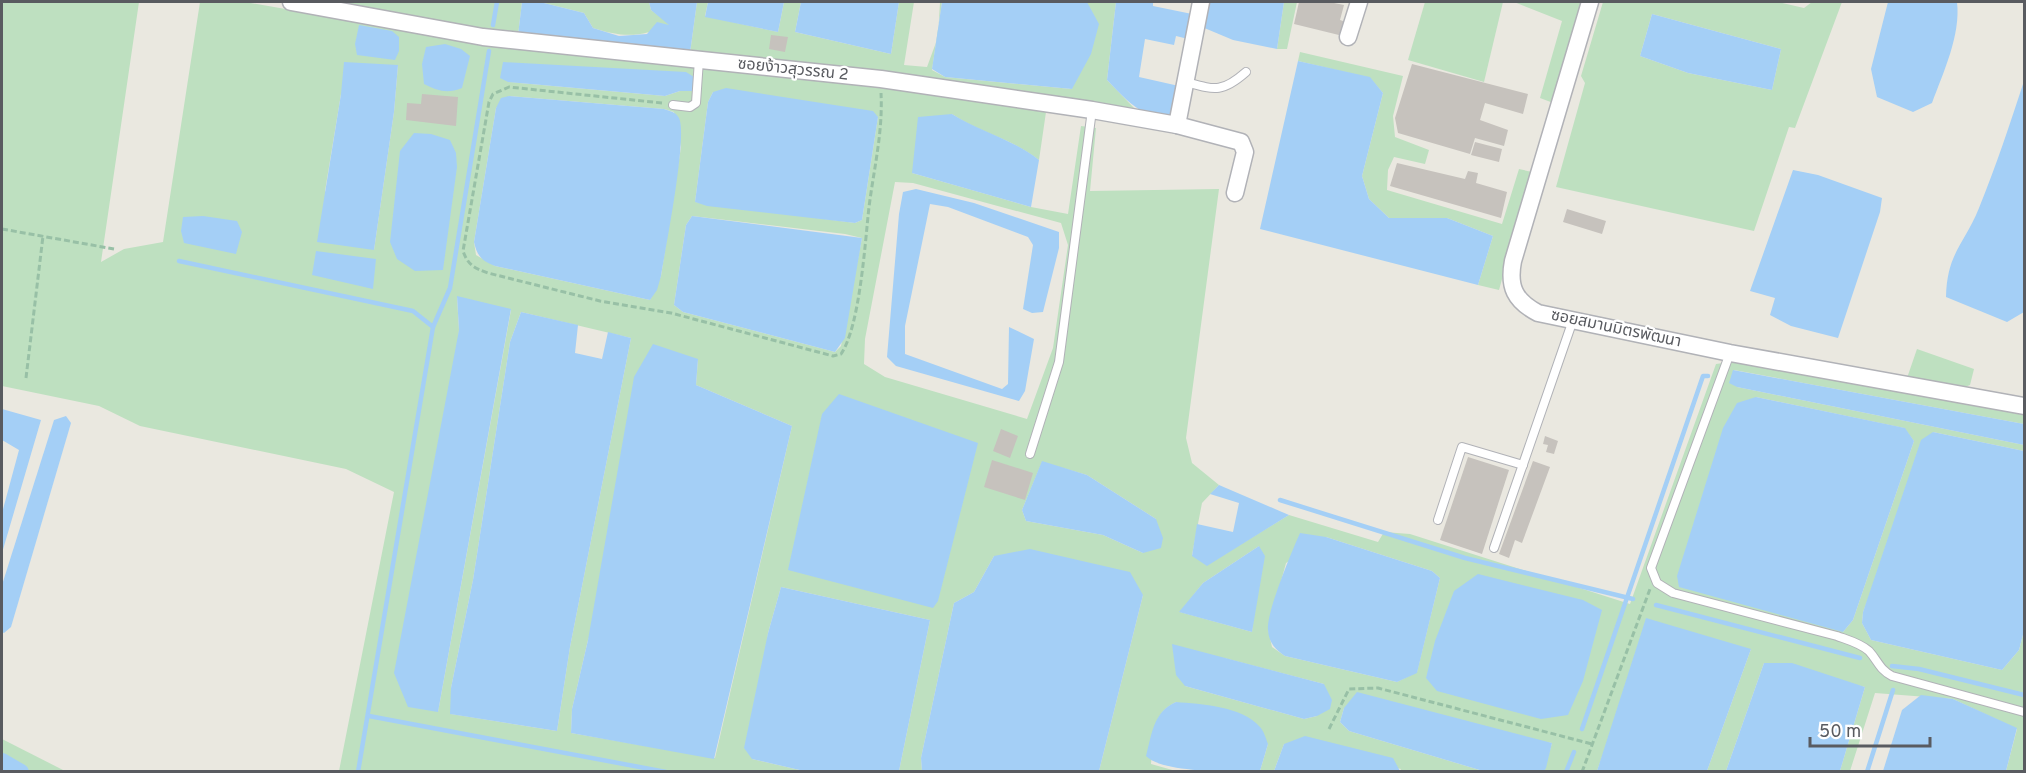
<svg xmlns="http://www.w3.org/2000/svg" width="2026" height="773" viewBox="0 0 2026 773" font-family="Overpass,'Noto Sans Thai',sans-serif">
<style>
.green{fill:#bee0c0;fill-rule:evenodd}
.water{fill:#a4cff6}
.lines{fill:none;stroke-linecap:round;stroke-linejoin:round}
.stream{stroke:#a4cff6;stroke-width:4.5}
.canal{stroke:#a4cff6;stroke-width:16}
.building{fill:#c6c2bd}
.service-casing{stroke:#b1b2b7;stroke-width:10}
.minor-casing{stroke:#b1b2b7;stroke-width:19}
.path{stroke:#98c0a6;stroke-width:3;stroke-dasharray:6 3;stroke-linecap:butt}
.service{stroke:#fff;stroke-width:8}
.minor{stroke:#fff;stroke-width:16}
.labels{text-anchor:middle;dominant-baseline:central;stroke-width:4.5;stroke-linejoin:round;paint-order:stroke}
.street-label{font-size:16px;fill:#595b60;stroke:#fff}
</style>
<rect width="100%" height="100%" fill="#eae8e0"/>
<g class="green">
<path d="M2,2H139L101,262L124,249L163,242L200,2H245L497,46L920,91L1046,112L1039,160C1013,139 980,133 952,114L912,173L1031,207L1068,214L1081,126L1096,128L1090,191L1219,189L1186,438L1192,463L1219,485L1202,503L1192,555L1207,565L1289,515L1378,542L1384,532L1410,534L1630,604L1716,364L1737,361L2024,415V424L1734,370L1737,387L2024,445V451L1933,432L1863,612L1862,623L1871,640L2002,670L2019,650L2024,631V771H2006L2017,729L1953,699L1875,693L1850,771H1840L1865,687L1764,663L1726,771H1707L1751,649L1602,757L1597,771H1544L1552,743L1344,708L1340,722L1349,731L1483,771H1400L1401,769L1284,744L1274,771H1260L1268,744L1176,702C1150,714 1154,738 1151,764L1176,771H1099L1143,595L994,556L974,592L954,603L921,758L922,771H899L930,620L781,587L768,633L752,759L804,771H339L394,492L346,469L140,426L99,406L2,386ZM398,65L394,112L374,250L325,191L341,94ZM508,82L691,91H680L665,96ZM713,92L878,117L862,220L855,223L695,202L708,102ZM509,96L664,109L674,112L681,147L661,276L650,300L495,266L476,255L474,242L496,108ZM895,182L913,183L1061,223L1068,245L1053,348L1027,419L885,377L864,364L865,339ZM692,216L845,234L862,238L841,346L835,352L683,312L674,305L686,225ZM457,297L511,310L438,712L459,330ZM521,312L631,338L570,647L557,731L451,714V688L473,580L510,342ZM698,359L696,385L792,426L715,758L571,733L572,709L588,640ZM1756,397L1904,428L1914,441L1853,620L1843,632ZM1042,462L1087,475L1156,519L1143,553L1103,535L1026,521L1022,510ZM1326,537L1432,571L1440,578L1417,672L1397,682L1285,656L1272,647L1268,629L1286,563ZM1259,546L1252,632L1180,612L1203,583ZM1224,658L1324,684L1317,716L1304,719L1185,686Z"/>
<polygon points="333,2 522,2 518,35"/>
<path d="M540,2H649L651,10L671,25C640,37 624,38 593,28L584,13Z"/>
<polygon points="697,2 708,2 705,16 778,32 784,2 801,2 795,32 891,54 899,2 914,2 904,65 927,67 938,37 940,2 942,2 932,70 945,77 1072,89 1085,2 1116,2 1107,80 1134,108 690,53"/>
<polygon points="1284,2 1297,2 1287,49 1277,49"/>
<polygon points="1425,2 1503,2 1484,82 1408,60"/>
<polygon points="1514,2 1587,2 1556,104 1540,98 1562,21"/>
<path d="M1603,2H1778L1804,8L1812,2H1842L1795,128L1789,127L1754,231L1556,187L1585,83L1581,76ZM1652,14L1781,49L1772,90L1688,73L1640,56Z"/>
<polygon points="1300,52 1403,76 1393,116 1395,137 1429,150 1425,164 1394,157 1388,170 1387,190 1502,224 1519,169 1532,172 1499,290 1478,285 1493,236 1447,218 1389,218 1369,199 1362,176 1383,93 1370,78 1298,61"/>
<polygon points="1917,349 1974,369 1970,385 1960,389 1907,378"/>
<polygon points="2,739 65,771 2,771"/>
</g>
<g class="water">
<polygon points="522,2 540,2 584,13 593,28 619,36 647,34 657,22 669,25 651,10 649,2 697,2 690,53 518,35"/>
<polygon points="708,2 784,2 778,32 705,17"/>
<polygon points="801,2 899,2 891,54 795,32"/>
<polygon points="942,2 1087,2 1099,24 1091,54 1072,89 945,77 932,69"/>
<path d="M1116,2H1153V6L1192,14L1188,39L1176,36L1174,45L1145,39L1139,77L1179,86L1172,114C1145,124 1124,97 1107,80Z"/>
<polygon points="1206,2 1284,2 1277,49 1233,40 1202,27"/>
<path d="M1888,2H1957C1961,35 1943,73 1932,103L1913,112L1877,97L1871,69Z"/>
<polygon points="1652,14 1781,49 1772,90 1688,73 1640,56"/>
<polygon points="359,25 392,31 399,37 399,51 395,60 357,55 355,44"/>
<path d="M445,44L461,49L470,56L462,88C447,94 438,91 424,84L422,64L426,47Z"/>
<polygon points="1298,61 1370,77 1383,93 1362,176 1369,199 1389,218 1447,218 1493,236 1478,285 1260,229"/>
<polygon points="344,62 398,65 394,112 374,250 317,242 341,94"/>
<polygon points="503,62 686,72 694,77 692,91 680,91 665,96 508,82 500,78"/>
<path d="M2024,81V312L2007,322L1946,297C1947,253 1964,245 1979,208C1996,166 2010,124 2024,81Z"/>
<polygon points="726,88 873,111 878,117 862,220 855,223 707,206 695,202 708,102 713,92"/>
<path d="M509,96L664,109C670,111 676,112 679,118C688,136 665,250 661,276L657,290L650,300L495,266C482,261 477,256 474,242L496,108L501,98Z"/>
<path d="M952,114C980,132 1013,139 1039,160L1031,207L912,173L918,117Z"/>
<polygon points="414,133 431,134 450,140 456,153 457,167 443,270 415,271 397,259 390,242 400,151"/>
<polygon points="1793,170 1818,175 1882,198 1880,212 1838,338 1791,326 1770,315 1775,298 1750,291"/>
<polygon points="916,189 974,203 1059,232 1059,248 1043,312 1032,313 1023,309 1033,245 1028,237 948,207 930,204 905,326 905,354 1002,389 1008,384 1009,327 1034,339 1025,391 1019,401 896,366 887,357 899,214 903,192"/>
<polygon points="203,216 237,221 242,232 236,254 184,243 181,231 183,217"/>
<polygon points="692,216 862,238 845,338 835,352 683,312 674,305 686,225"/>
<polygon points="316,251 376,259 373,289 312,275"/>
<polygon points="457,296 511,309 438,712 408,707 394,673 459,330"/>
<polygon points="521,312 578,325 575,353 602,359 608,332 631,338 570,647 557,731 450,714 451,688 473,580 510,342"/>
<polygon points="653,344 698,359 696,385 792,426 714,759 571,733 572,709 588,640 634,377"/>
<polygon points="1733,370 2024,424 2024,445 1737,387 1729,383"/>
<polygon points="839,394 978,443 938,601 933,608 788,570 822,414"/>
<polygon points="1756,397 1905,428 1914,441 1853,620 1843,632 1679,587 1677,576 1723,428 1737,403"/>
<polygon points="2,409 41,420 2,553 2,513 19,450 2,440"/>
<polygon points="66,416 71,423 11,627 4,633 2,632 2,585 54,420"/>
<polygon points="1933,432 2024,451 2024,631 2019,650 2002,670 1871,640 1862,623 1863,612 1921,440"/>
<polygon points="1042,461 1087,475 1156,519 1163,538 1161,548 1143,553 1103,535 1026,521 1022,510"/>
<polygon points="1219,485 1289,515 1207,566 1192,556 1197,524 1233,532 1239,503 1210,494"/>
<path d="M1300,533L1326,537L1432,571L1440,578L1417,673L1397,682L1285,656C1275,649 1269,643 1268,630C1266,613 1292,551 1300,533Z"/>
<polygon points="1259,546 1265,556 1252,632 1179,612 1203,583"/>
<polygon points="1030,549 1130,572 1143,595 1099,771 922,771 921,758 954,603 974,592 994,556"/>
<polygon points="1478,574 1583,600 1602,610 1583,681 1568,715 1541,719 1437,691 1426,678 1435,641 1454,591"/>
<polygon points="781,587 930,620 899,771 804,771 752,759 744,748 768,633"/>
<polygon points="1646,618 1751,649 1707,771 1597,771"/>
<polygon points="1172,644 1324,684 1332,700 1330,709 1317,716 1304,719 1185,686 1176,675"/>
<polygon points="1764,663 1792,663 1865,687 1840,771 1726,771"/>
<polygon points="1357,692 1552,743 1546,768 1544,771 1483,771 1349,731 1340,722 1344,708"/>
<polygon points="1921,695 1953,699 2017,728 2006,771 1883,771 1902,710"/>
<path d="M1176,702C1201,704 1242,706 1260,727C1264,731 1266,739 1268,744L1260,771C1233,772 1162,773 1146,756C1152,734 1153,712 1176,702Z"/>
<polygon points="1305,736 1393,758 1400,771 1274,771 1284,744"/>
</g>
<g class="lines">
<g class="stream">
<polyline points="493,25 497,2"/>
<polyline points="179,261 413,311 433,327 358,772"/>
<polyline points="433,327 450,288 489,51"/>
<polyline points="1280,500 1465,558 1633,599"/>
<polyline points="1656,605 1860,658"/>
<polyline points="1892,666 1919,669 2024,695"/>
<polyline points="369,716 666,772"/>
<polyline points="1582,729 1703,376 1708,376"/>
<polyline points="1566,772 1574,752"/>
<polyline points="1867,772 1893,690"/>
</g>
<polyline class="canal" points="2,761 21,772"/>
</g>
<g class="building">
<polygon points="1299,2 1329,2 1344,5 1340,20 1346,22 1343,36 1294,24"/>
<polygon points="771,35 788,37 785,52 769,49"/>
<polygon points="1412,64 1528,94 1523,114 1485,103 1480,120 1508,130 1504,146 1475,138 1470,154 1398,133 1395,118"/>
<polygon points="422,94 458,97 456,126 406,120 407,103 421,104"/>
<polygon points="1475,142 1502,149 1499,162 1471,155"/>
<polygon points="1397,163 1465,179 1468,171 1478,173 1476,183 1507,192 1501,218 1390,186"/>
<polygon points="1567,209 1606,221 1602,234 1563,222"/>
<polygon points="1001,429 1018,436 1010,458 993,451"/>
<polygon points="1545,436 1558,441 1554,454 1546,452 1548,445 1543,444"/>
<polygon points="1468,457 1509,470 1482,554 1440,540"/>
<polygon points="992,460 1033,473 1025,500 984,487"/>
<polygon points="1533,461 1550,467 1522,543 1515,540 1509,558 1499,554"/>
</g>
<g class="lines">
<defs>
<g id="service">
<path d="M1186,82C1215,90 1222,93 1246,72"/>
<polyline points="673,105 690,107 696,103 699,60"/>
<path d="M1730,353L1651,568L1657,583L1673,593L1837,636C1848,640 1860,643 1869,651C1878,661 1880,670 1892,676L2024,712"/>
<polyline points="1030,454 1059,362 1092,110"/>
<polyline points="1438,520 1462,447 1523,465"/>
<polyline points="1494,548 1573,320"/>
</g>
<g id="minor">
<polyline points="291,2 483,37 881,79 1092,110 1177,125 1241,142 1245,152 1235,193"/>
<path d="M1590,2L1513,261C1508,287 1515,301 1538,313L1730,353L2024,406"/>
<polyline points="1348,37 1359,2"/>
<polyline points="1177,125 1201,2"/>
</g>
</defs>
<use href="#service" class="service-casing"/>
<use href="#minor" class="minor-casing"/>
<g class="path">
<path d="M662,103L509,87L493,94L489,102L463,251C468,265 474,268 488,273L600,301L671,313L833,356L841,354C860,326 865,243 869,207C874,168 883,132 881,93"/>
<polyline points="2,229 114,249"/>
<polyline points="26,378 43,236"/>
<polyline points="1329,729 1349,689 1378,688 1592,744"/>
<polyline points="1582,772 1650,589"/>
</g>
<use href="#service" class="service"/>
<use href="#minor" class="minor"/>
</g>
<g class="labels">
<g class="street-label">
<text transform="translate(793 70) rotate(6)">ซอยง้าวสุวรรณ 2</text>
<text transform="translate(1616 329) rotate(12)">ซอยสมานมิตรพัฒนา</text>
</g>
</g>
<rect width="2026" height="773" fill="none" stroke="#595b60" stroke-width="6"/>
<path d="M1810 737v9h120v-9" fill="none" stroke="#595b60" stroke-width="3"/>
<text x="1819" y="737" font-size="18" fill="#595b60" stroke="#ffffff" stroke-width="4.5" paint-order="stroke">50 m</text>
</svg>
